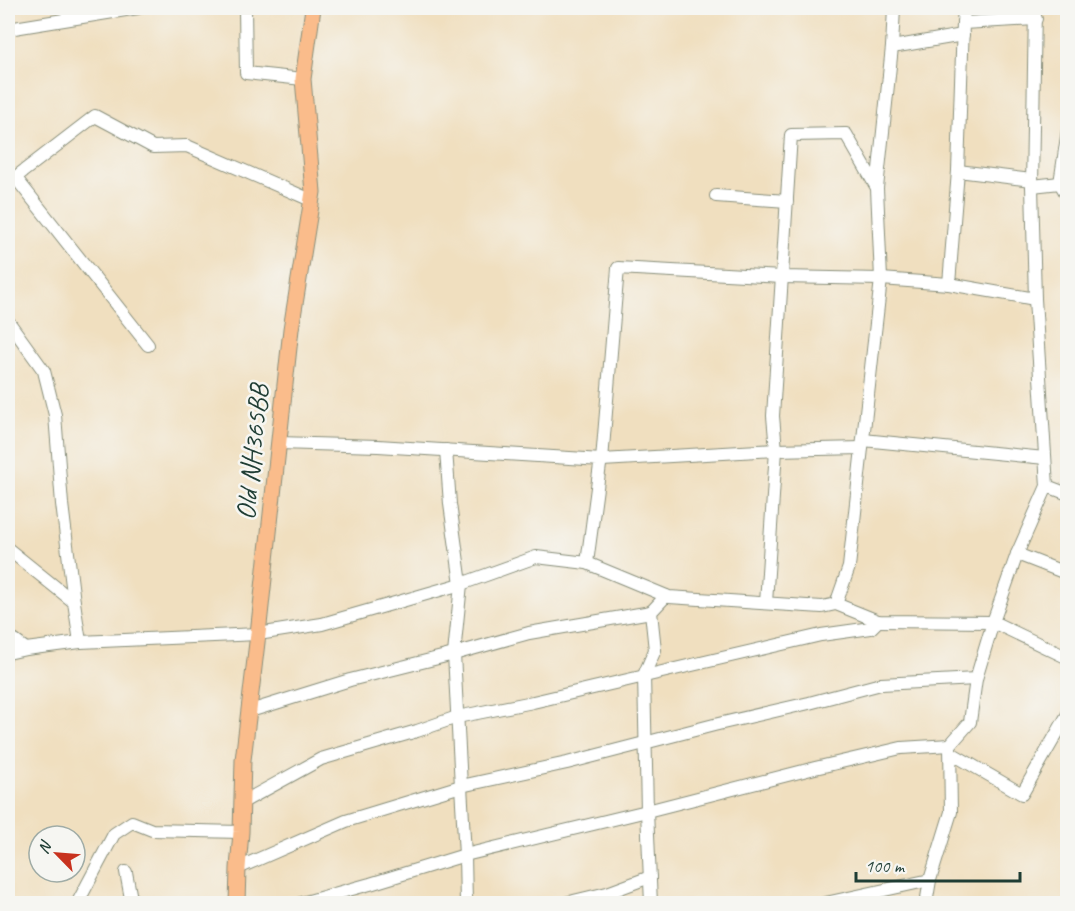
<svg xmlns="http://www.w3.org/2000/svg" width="1075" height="911" viewBox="0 0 1075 911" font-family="Caveat,sans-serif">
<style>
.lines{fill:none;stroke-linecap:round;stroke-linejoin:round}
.minor-casing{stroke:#888e7a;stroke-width:14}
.major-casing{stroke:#888e7a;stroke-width:17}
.minor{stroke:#fff;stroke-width:12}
.major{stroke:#fabc8b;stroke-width:15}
.labels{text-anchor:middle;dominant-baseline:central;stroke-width:5;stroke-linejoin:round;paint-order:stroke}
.street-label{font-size:28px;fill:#1f3d34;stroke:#f6f6f2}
</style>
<rect width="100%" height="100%" fill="#f6f6f2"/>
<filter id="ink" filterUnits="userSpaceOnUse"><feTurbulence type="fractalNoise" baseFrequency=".0167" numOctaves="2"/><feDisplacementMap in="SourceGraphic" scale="12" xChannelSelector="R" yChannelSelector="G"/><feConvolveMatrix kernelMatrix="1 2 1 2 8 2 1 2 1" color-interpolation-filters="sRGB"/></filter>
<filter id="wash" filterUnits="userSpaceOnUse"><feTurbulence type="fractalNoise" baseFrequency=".008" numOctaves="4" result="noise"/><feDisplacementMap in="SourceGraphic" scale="24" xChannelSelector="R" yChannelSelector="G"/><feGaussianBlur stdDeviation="1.35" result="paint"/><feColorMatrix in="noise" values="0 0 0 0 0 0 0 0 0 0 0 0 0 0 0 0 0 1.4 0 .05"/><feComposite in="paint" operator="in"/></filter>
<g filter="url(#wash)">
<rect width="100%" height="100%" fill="#f0dfbf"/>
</g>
<g filter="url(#ink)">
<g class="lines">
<defs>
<g id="minor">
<polyline points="245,8 246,73 303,79"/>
<polyline points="963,23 964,8"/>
<polyline points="8,29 138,8"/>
<polyline points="892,47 963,35"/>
<polyline points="1068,130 1060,183 1068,197"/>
<polyline points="958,171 963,23 1036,19"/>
<polyline points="15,177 148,345"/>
<polyline points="8,183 95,116 153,147 187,146 311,200"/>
<polyline points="1032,186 1060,183"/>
<polyline points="877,188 892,47 894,8"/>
<polyline points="716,196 787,201"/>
<polyline points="949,284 958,171 1032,180"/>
<polyline points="8,321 44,371 55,415 62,504 74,602"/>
<polyline points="863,440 1045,458"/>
<polyline points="279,443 378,446 602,460 600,465 587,563"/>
<polyline points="446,450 450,504 461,584 454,654 529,633 651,612"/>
<polyline points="1047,486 1068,494"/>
<polyline points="8,549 74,602 80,642"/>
<polyline points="1017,554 1068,574"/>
<polyline points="766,603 776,450 773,416 791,135 846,134 877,188 881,279 862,448"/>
<polyline points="836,604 849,567 862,448 776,450 602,460 618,268 782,277 881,279 949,284 1035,299"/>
<polyline points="8,636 26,649"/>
<polyline points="8,653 26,649 80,642 258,634 322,624 461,584 536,557 587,563 669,597 822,607 836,604 878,621 993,622 1017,554 1047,486 1035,299 1032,186 1035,8"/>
<polyline points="250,711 350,680 454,654 461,786 567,763 714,725 809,703 881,684 976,679"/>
<polyline points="951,753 1022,794 1068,714"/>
<polyline points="241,803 321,759 417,731 457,717 533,702 821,635 871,628 878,621"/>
<polyline points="238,868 346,821 461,786 465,855 466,904"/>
<polyline points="126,872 132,904"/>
<polyline points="77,904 114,834 132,822 152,830 241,832"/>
<polyline points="298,904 370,884 465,855 647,811 815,768 901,748 950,745"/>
<polyline points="561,904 607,893 650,877"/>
<polyline points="651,904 647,811 644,675 655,650 651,612 666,596"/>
<polyline points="821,904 930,880"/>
<polyline points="926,904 930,880 951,812 950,745 970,722 976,679 993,622 1068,658"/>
</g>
<polyline id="major" points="237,904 238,868 241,832 243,760 258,634 291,329 313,192 303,79 313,8"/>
</defs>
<use href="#minor" class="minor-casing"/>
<use href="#major" class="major-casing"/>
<use href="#minor" class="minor"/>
<use href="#major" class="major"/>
</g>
</g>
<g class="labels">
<g class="street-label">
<text transform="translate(252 452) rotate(-84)">Old NH365BB</text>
</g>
</g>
<rect width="1075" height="911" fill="none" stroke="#f6f6f2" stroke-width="30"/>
<g transform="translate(57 854) rotate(295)"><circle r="28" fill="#f6f6f2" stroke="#a0aca6" stroke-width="1.5"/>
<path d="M0-4.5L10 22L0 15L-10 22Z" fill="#c8321e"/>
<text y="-9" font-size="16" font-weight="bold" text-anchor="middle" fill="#1f3d34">N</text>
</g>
<path d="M856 872v9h164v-9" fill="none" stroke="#1f3d34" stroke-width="3"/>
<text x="865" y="872" font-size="18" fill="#1f3d34" stroke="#f6f6f2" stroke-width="4.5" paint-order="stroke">100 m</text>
</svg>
